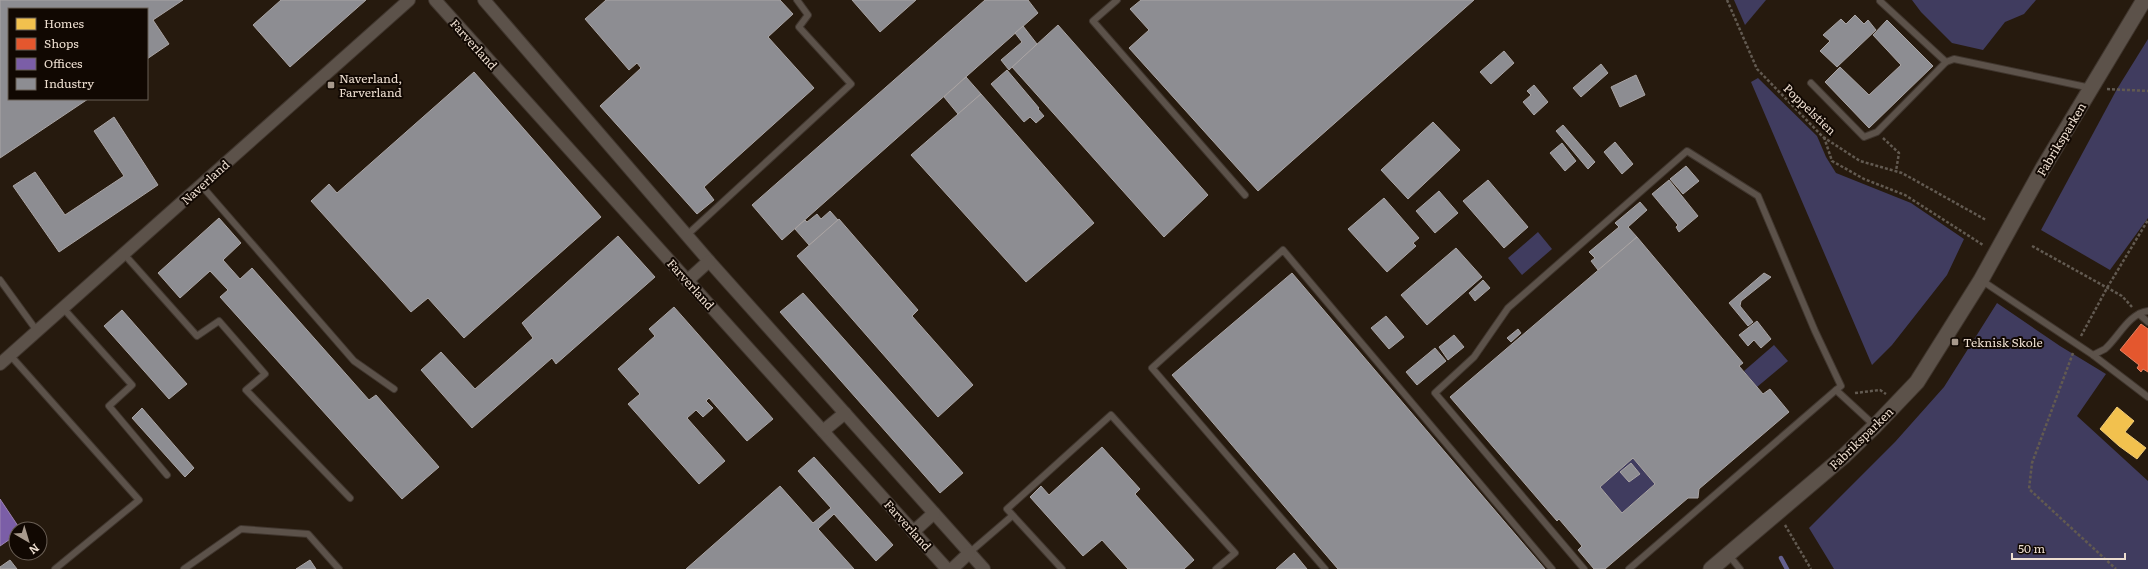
<svg xmlns="http://www.w3.org/2000/svg" width="2148" height="569" viewBox="0 0 2148 569" font-family="Literata,serif">
<style>
.green{fill:#403c5f}
.homes{fill:#f2c14e;stroke:#f0ca75}
.shops{fill:#e4572e;stroke:#e7805f}
.offices{fill:#7b5ea7;stroke:#9d84b3}
.industry{fill:#8d8d92;stroke:#aaa5a5;fill-rule:evenodd}
.lines{fill:none;stroke-linecap:round;stroke-linejoin:round}
.stream{stroke:#64608f;stroke-width:4.5}
.service-casing{stroke:#40362e;stroke-width:8}
.minor-casing{stroke:#40362e;stroke-width:14}
.tertiary-casing{stroke:#40362e;stroke-width:17}
.path{stroke:#625a51;stroke-width:2.5;stroke-dasharray:3 2;stroke-linecap:butt}
.service{stroke:#5c524a;stroke-width:6}
.minor{stroke:#5c524a;stroke-width:12}
.tertiary{stroke:#5c524a;stroke-width:15}
.poi-dot{fill:#a7998c;stroke:#110802;stroke-width:1.5}
.labels{text-anchor:middle;dominant-baseline:central;stroke-width:4;stroke-linejoin:round;paint-order:stroke}
.street-label{font-size:12px;fill:#edded0;stroke:#110802}
.poi-label{font-size:12px;fill:#edded0;stroke:#110802;text-anchor:start}
</style>
<rect width="100%" height="100%" fill="#261a0e"/>
<g class="green">
<polygon points="1734,0 1766,0 1745,25"/>
<polygon points="1912,0 2036,0 2024,14 2005,22 1983,50 1952,43 1921,12"/>
<polygon points="2148,39 2148,218 2110,270 2041,230 2117,89"/>
<polygon points="1758,78 1817,136 1826,157 1836,173 1911,203 1964,239 1947,275 1892,345 1872,365 1751,82"/>
<polygon points="1538,232 1552,249 1522,275 1508,258"/>
<polygon points="1997,303 2060,346 2106,374 2077,416 2148,481 2148,569 1834,569 1809,528 1895,442 1944,387"/>
<polygon points="1774,345 1788,361 1757,387 1744,371"/>
<polygon points="1633,458 1655,484 1622,513 1600,487"/>
</g>
<polygon class="homes" points="2117,407 2134,421 2125,432 2146,448 2137,459 2119,446 2100,429"/>
<polygon class="shops" points="2141,324 2148,329 2148,372 2143,369 2141,372 2137,368 2139,365 2120,350"/>
<polygon class="offices" points="0,499 20,529 16,529 16,535 0,546"/>
<g class="industry">
<polygon points="0,0 183,0 153,20 169,44 147,59 147,9 9,9 9,99 88,99 0,158"/>
<polygon points="281,0 366,0 290,67 253,25"/>
<polygon points="606,0 780,0 793,14 768,37 814,88 704,187 714,200 697,214 600,106 641,68 637,63 629,70 585,19"/>
<polygon points="852,0 916,0 880,32"/>
<polygon points="985,0 1028,0 1038,13 782,240 752,205"/>
<polygon points="1141,0 1474,0 1258,191 1129,48 1149,30 1130,9"/>
<polygon points="1855,15 1864,24 1868,20 1876,30 1837,67 1820,51 1830,41 1823,35 1841,19 1846,24"/>
<polygon points="1887,20 1933,66 1869,128 1825,82 1840,67 1869,95 1901,65 1873,35"/>
<polygon points="1058,25 1208,195 1164,237 1012,67"/>
<polygon points="1023,26 1037,44 1009,70 1001,60 1022,42 1015,33"/>
<polygon points="1504,51 1514,63 1491,84 1480,72"/>
<polygon points="1601,64 1608,73 1581,97 1573,88"/>
<polygon points="1007,70 1039,108 1038,109 1044,116 1036,123 1030,117 1024,122 991,84"/>
<polygon points="474,72 601,217 464,338 428,298 411,312 311,201 329,184 337,193"/>
<polygon points="1636,75 1645,95 1620,107 1611,87"/>
<polygon points="966,77 981,94 958,114 944,97"/>
<polygon points="1534,85 1548,102 1534,115 1523,102 1531,95 1527,91"/>
<polygon points="981,94 1094,223 1026,282 911,155"/>
<polygon points="114,117 158,185 59,252 13,186 35,172 65,215 124,176 94,131"/>
<polygon points="1433,122 1460,150 1408,199 1381,170"/>
<polygon points="1563,125 1595,162 1588,169 1556,131"/>
<polygon points="1615,142 1633,164 1622,174 1604,152"/>
<polygon points="1562,143 1576,161 1565,171 1550,153"/>
<polygon points="1686,166 1699,181 1683,194 1670,179"/>
<polygon points="1488,180 1528,227 1504,248 1463,201"/>
<polygon points="1669,180 1698,216 1679,232 1676,227 1678,225 1652,194"/>
<polygon points="1439,191 1458,213 1435,233 1416,211"/>
<polygon points="1384,198 1419,238 1413,243 1416,246 1387,272 1348,229"/>
<polygon points="1640,202 1647,210 1628,227 1637,237 1598,270 1591,261 1595,258 1589,252 1619,227 1615,223"/>
<polygon points="830,211 838,220 809,245 795,229 805,220 807,222 817,214 821,219"/>
<polygon points="219,218 241,243 223,260 240,279 252,268 369,400 376,395 439,467 402,499 220,297 228,290 210,271 180,298 158,273"/>
<polygon points="839,219 918,310 912,316 973,385 938,417 797,256"/>
<polygon points="618,236 655,277 556,364 552,358 472,428 421,370 441,352 475,389 533,338 522,323"/>
<path d="M1637,237L1743,363L1739,366L1763,394L1770,389L1789,412L1699,489L1698,498H1688L1605,569H1594L1578,550L1582,546L1559,519L1557,521L1450,397ZM1633,458L1655,484L1622,513L1600,487Z"/>
<polygon points="1456,248 1482,277 1427,325 1401,295"/>
<polygon points="1292,273 1545,569 1338,569 1172,375"/>
<polygon points="1764,273 1771,277 1741,301 1740,306 1753,322 1748,326 1729,303"/>
<polygon points="1483,280 1490,288 1475,301 1469,293"/>
<polygon points="803,293 963,473 940,493 780,312"/>
<polygon points="674,307 773,419 747,441 709,398 706,401 713,408 703,417 696,410 687,418 725,461 699,484 628,404 640,394 618,369 655,336 649,329"/>
<polygon points="122,310 187,384 169,399 104,326"/>
<polygon points="1386,316 1404,337 1389,349 1371,328"/>
<polygon points="1757,321 1771,339 1761,348 1754,340 1748,346 1739,335"/>
<polygon points="1518,329 1521,333 1511,342 1507,338"/>
<polygon points="1454,335 1464,347 1448,360 1439,347"/>
<polygon points="1435,348 1446,361 1417,385 1406,372"/>
<polygon points="142,408 194,468 185,477 132,418"/>
<polygon points="1102,447 1140,489 1135,494 1194,560 1184,569 1128,569 1102,540 1083,556 1030,497 1041,486 1049,495"/>
<polygon points="814,457 893,545 876,561 834,514 818,529 854,569 686,569 780,486 813,523 831,508 798,471"/>
<polygon points="1631,463 1640,474 1629,482 1620,472"/>
<polygon points="1294,553 1307,569 1276,569"/>
<polygon points="10,560 17,569 0,569 0,567"/>
<polygon points="310,560 316,569 296,569"/>
</g>
<g class="lines">
<polyline class="stream" points="1781,558 1787,569"/>
<defs>
<g id="service">
<polyline points="1117,0 1093,21 1245,195"/>
<polyline points="1880,1 1946,62 1954,59 2091,88"/>
<polyline points="1811,83 1864,137 1877,132 1946,62"/>
<polyline points="201,185 354,361 394,389"/>
<polyline points="687,235 851,84 799,27 808,15 797,0"/>
<polyline points="124,254 197,336 219,321 265,374 246,390 350,498"/>
<polyline points="0,280 37,331"/>
<polyline points="1981,280 2093,355 2148,397"/>
<polyline points="63,308 132,385 109,406 167,475"/>
<polyline points="2139,314 2148,322"/>
<polyline points="10,355 139,500 55,569"/>
<path d="M2093,355C2097,353 2101,351 2105,349C2118,338 2129,313 2148,311"/>
<polyline points="969,553 1012,516"/>
<polyline points="1728,554 1740,569"/>
<polyline points="184,569 241,529 308,534 339,569"/>
<polyline points="1062,569 1007,509 1111,415 1235,553 1216,569"/>
<polyline points="1325,569 1152,368 1283,250 1552,569"/>
<polyline points="1584,569 1435,393 1474,357 1508,308 1687,151 1758,196 1815,331 1841,386 1836,390 1875,426"/>
<polyline points="1629,569 1836,390"/>
</g>
<g id="minor">
<polyline points="435,0 947,569"/>
<polyline points="484,0 709,261 984,569"/>
<polyline points="687,281 709,261"/>
<polyline points="0,364 409,0"/>
<polyline points="823,431 845,413"/>
<polyline points="913,532 934,513"/>
<polyline points="952,569 969,553"/>
</g>
<polyline id="tertiary" points="1711,569 1844,456 1875,426 1917,382 1981,280 2043,168 2144,0"/>
</defs>
<use href="#service" class="service-casing"/>
<use href="#minor" class="minor-casing"/>
<use href="#tertiary" class="tertiary-casing"/>
<g class="path">
<polyline points="1727,0 1757,69 1823,137 1860,161 1902,173 1986,220"/>
<polyline points="2107,89 2148,91"/>
<polyline points="1824,137 1832,161 1864,179 1905,195 1983,245"/>
<polyline points="1883,138 1899,153 1896,171"/>
<polyline points="2032,246 2122,296 2132,307"/>
<polyline points="2081,336 2107,288 2148,220"/>
<polyline points="2073,353 2032,463 2029,489 2116,569"/>
<polyline points="1855,393 1880,390 1886,394"/>
<polyline points="1785,525 1811,569"/>
</g>
<use href="#service" class="service"/>
<use href="#minor" class="minor"/>
<use href="#tertiary" class="tertiary"/>
</g>
<g class="poi-dot">
<rect x="327" y="81" width="8" height="8" rx="2"/>
<rect x="1951" y="338" width="8" height="8" rx="2"/>
</g>
<g class="labels">
<g class="street-label">
<text transform="translate(474 44) rotate(48)">Farverland</text>
<text transform="translate(1810 109) rotate(44)">Poppelstien</text>
<text transform="translate(2061 139) rotate(-59)">Fabriksparken</text>
<text transform="translate(205 182) rotate(-42)">Naverland</text>
<text transform="translate(691 284) rotate(48)">Farverland</text>
<text transform="translate(1861 438) rotate(-44)">Fabriksparken</text>
<text transform="translate(908 525) rotate(48)">Farverland</text>
</g>
<g class="poi-label">
<text x="339" y="78">Naverland,<tspan x="339" dy="14">Farverland</tspan></text>
<text x="1963" y="342">Teknisk Skole</text>
</g>
</g>
<rect x="8" y="8" width="140" height="92" fill="#110802" stroke="#695e54"/>
<rect x="16" y="18" width="20" height="12" fill="#f2c14e" stroke="#695e54"/>
<text x="44" y="28" font-size="12" fill="#edded0">Homes</text>
<rect x="16" y="38" width="20" height="12" fill="#e4572e" stroke="#695e54"/>
<text x="44" y="48" font-size="12" fill="#edded0">Shops</text>
<rect x="16" y="58" width="20" height="12" fill="#7b5ea7" stroke="#695e54"/>
<text x="44" y="68" font-size="12" fill="#edded0">Offices</text>
<rect x="16" y="78" width="20" height="12" fill="#8d8d92" stroke="#695e54"/>
<text x="44" y="88" font-size="12" fill="#edded0">Industry</text>
<g transform="translate(28 541) rotate(142)"><circle r="19" fill="#110802" stroke="#695e54"/>
<path d="M0-3L7 15L0 10L-7 15Z" fill="#a7998c"/>
<text y="-6" font-size="11" font-weight="bold" text-anchor="middle" fill="#edded0">N</text>
</g>
<path d="M2012 553v6h113v-6" fill="none" stroke="#edded0" stroke-width="2"/>
<text x="2018" y="553" font-size="12" fill="#edded0" stroke="#110802" stroke-width="3" paint-order="stroke">50 m</text>
</svg>
